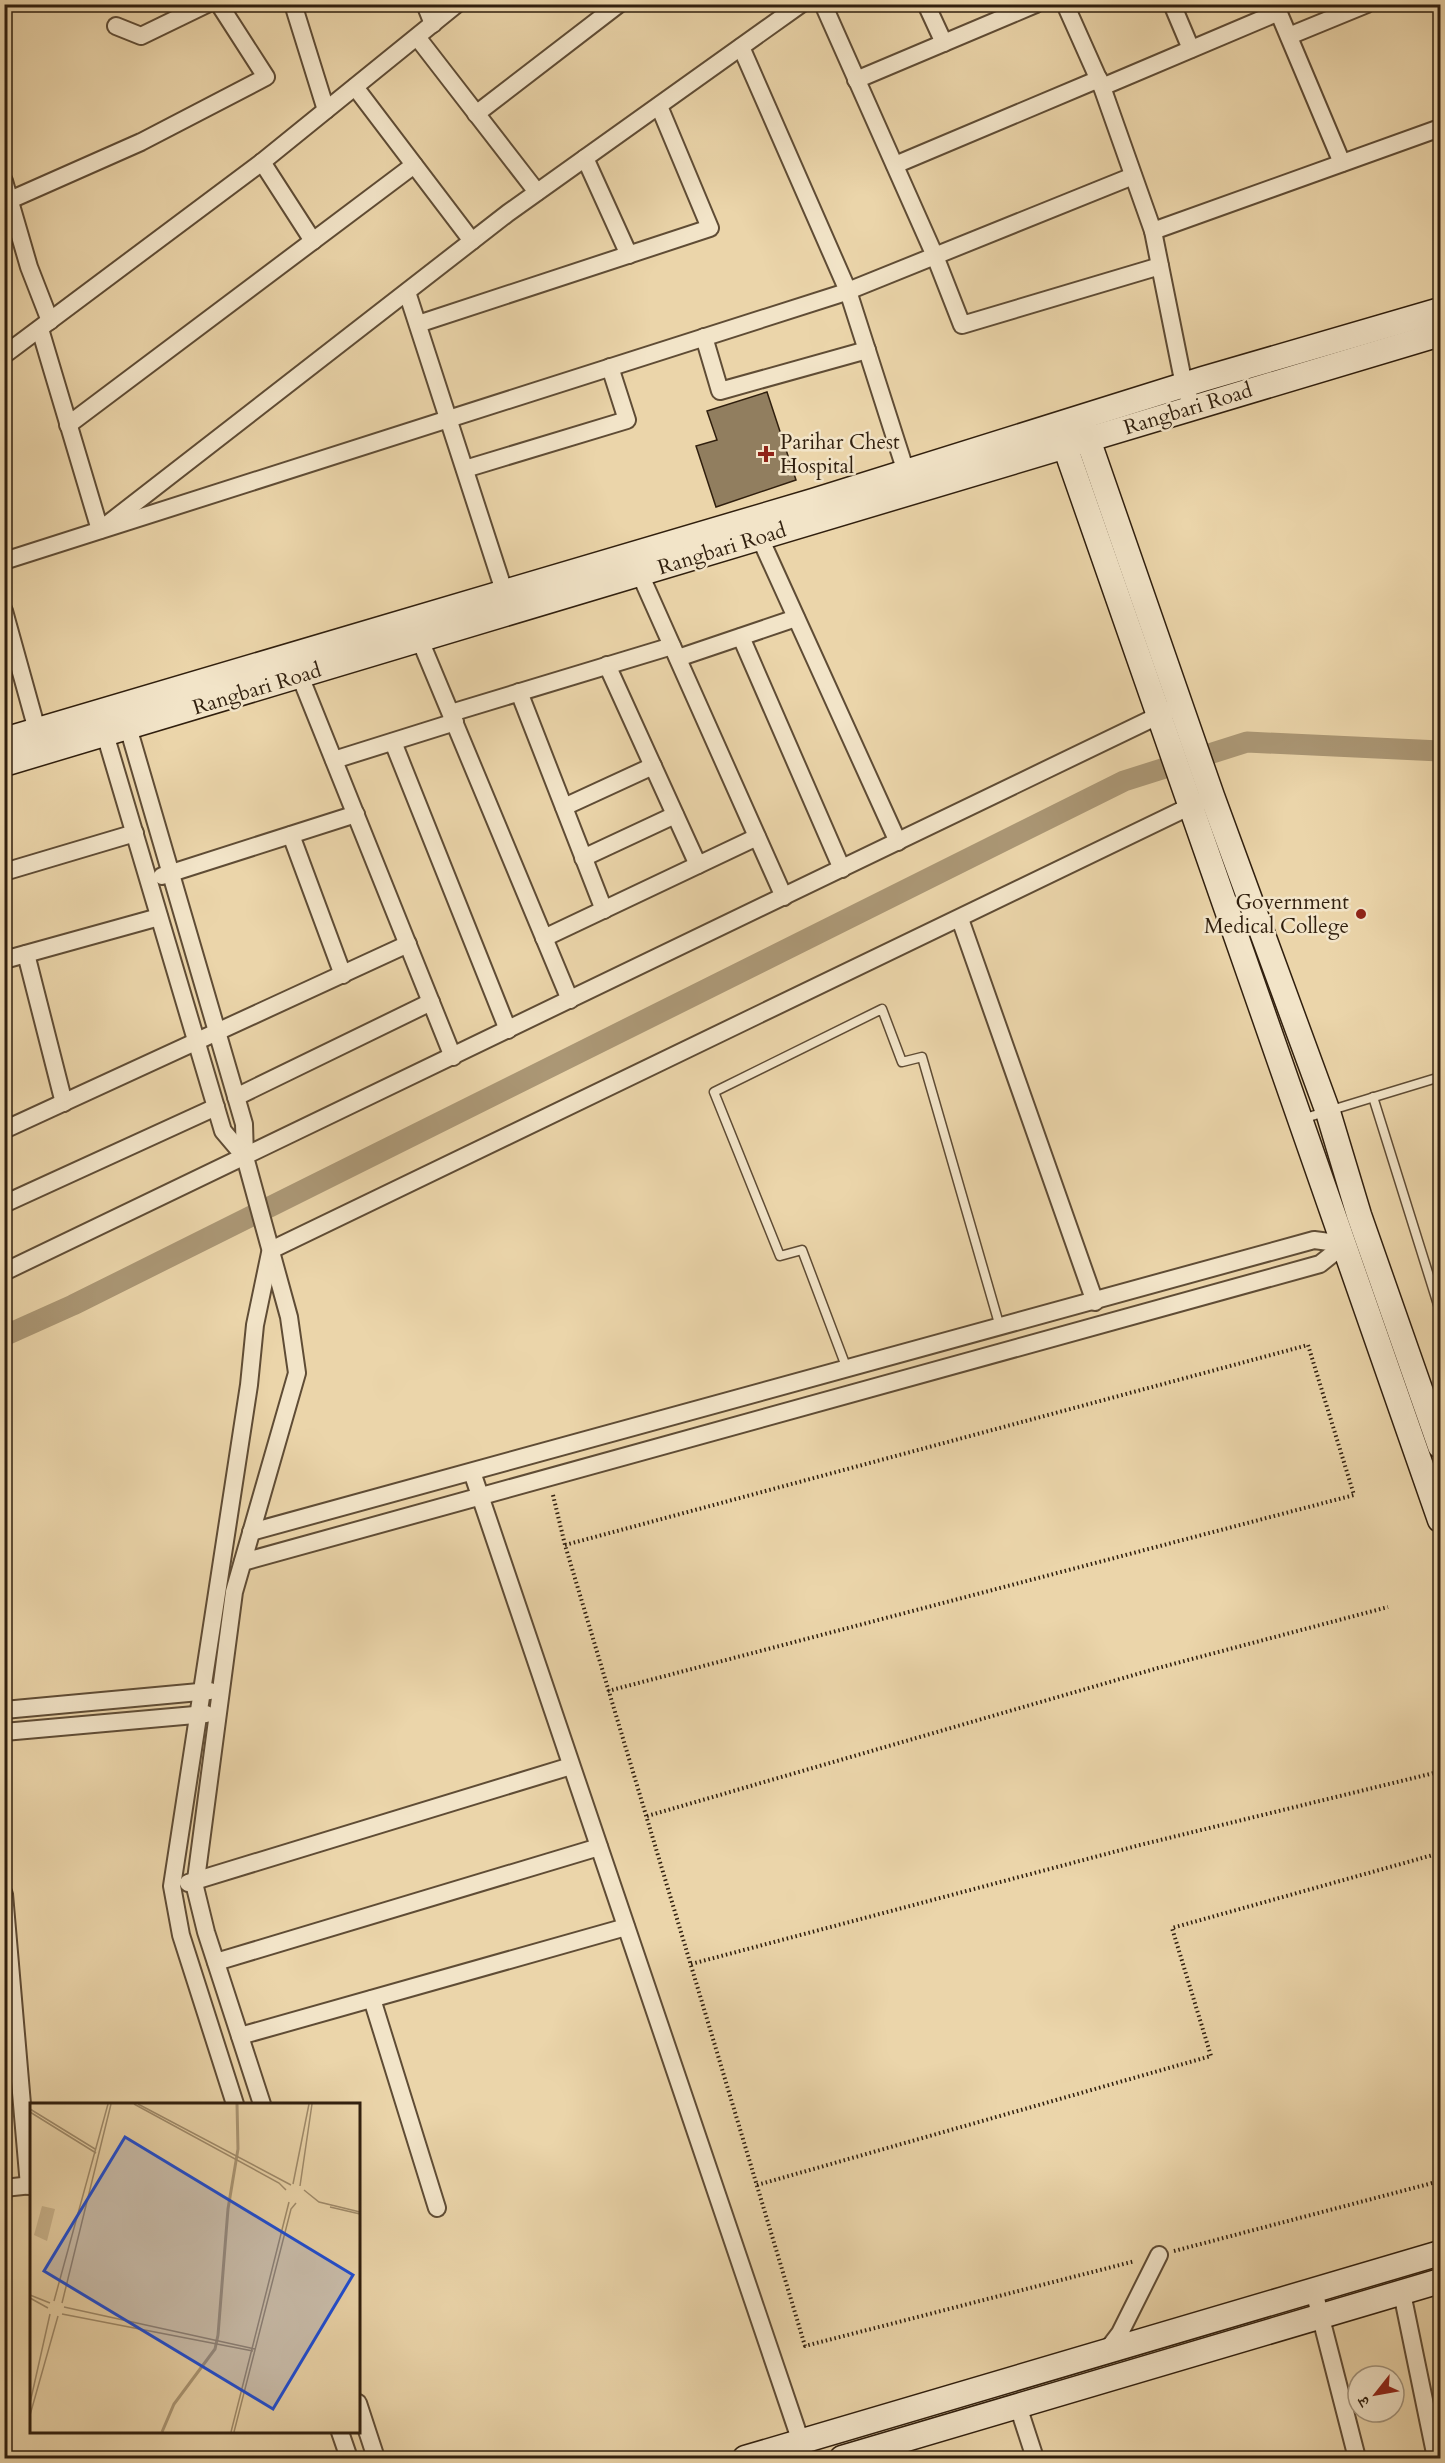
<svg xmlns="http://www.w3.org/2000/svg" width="1445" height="2463" viewBox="0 0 1445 2463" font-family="Cardo,'Noto Serif Devanagari',serif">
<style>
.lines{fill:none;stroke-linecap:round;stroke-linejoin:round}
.canal{stroke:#ab9775;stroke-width:21}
.building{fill:#917e5f;stroke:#301f0e;stroke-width:1.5}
.lane-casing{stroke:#5f4c35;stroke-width:11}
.street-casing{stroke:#5f4c35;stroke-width:20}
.secondary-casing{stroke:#301f0e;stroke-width:27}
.path{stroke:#301f0e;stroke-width:4;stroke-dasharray:1.5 3;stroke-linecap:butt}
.lane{stroke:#f2e4c8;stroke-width:8}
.street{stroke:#f2e4c8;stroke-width:16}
.secondary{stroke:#f2e4c8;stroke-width:24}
.poi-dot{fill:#8f2418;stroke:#f2e4c8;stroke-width:2}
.labels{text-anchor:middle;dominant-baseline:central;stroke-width:5;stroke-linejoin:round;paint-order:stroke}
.street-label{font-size:21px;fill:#301f0e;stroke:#f2e4c8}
.poi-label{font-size:21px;fill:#301f0e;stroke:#f2e4c8;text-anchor:start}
.inset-river{fill:none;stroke:#ab9775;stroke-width:3}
.inset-road{fill:none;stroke:#a08c6c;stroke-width:1.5}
.view{fill:#1d4ed8;fill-opacity:0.15;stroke:#1d4ed8;stroke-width:3}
.inset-edge{fill:none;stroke:#301f0e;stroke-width:3}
</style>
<rect width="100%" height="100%" fill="#ebd5aa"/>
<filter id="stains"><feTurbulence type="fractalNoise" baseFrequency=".00333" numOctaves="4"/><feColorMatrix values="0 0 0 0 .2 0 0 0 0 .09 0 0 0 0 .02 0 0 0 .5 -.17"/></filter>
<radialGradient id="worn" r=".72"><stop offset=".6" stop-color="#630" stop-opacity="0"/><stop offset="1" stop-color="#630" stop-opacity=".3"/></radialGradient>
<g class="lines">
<polyline class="canal" points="4,1336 73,1305 1124,781 1247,742 1440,751"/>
</g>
<polygon class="building" points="767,392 796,480 716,507 696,446 717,440 707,411"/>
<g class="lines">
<defs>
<g id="lane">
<polyline points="1373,1097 1440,1311"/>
<polyline points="1302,1119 1440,1077"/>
<polyline points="847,1369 802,1250 780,1256 714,1092 882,1009 902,1062 922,1057 1000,1327"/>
</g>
<g id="street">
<polyline points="293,4 326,110"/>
<polyline points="425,4 433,24"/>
<polyline points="823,4 935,256 962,325 1160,266"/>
<polyline points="926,4 944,43"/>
<polyline points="1065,4 1102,87 1153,231 1184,385 1193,408"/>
<polyline points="1172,4 1191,49"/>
<polyline points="1275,4 1342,163"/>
<polyline points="116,26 141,36 207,4"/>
<polyline points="1289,36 1367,4"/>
<polyline points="417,37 537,192"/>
<polyline points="741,47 848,291 906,472"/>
<polyline points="856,80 1036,4"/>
<polyline points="355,87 472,241"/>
<polyline points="1102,87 1279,12"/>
<polyline points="476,114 619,4"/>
<polyline points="585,158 629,255"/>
<polyline points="262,162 313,241"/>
<polyline points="895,165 1099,79"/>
<polyline points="4,181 29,267 50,321"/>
<polyline points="10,200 141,142 266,77 219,4"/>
<polyline points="1153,231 1440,128"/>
<polyline points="407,292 507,600"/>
<polyline points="418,324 710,228 659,106"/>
<polyline points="40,329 100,530 508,213 801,4"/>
<polyline points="704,337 720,391 867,350"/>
<polyline points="4,355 262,162 457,4"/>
<polyline points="68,425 414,165"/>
<polyline points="465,469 627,420 610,367"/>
<polyline points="760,538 898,842"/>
<polyline points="4,561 843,293 1133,176"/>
<polyline points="640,574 784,897"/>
<polyline points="4,611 37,730"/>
<polyline points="741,637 842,869"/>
<polyline points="420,640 570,1000"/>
<polyline points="678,658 796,618"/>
<polyline points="607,665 698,865"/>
<polyline points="300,676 453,1057"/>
<polyline points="519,692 604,910"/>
<polyline points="451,713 672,646"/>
<polyline points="128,727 244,1124 245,1157 289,1317 297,1373 234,1592 195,1887 206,1932 262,2104"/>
<polyline points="105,734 223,1131 245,1157"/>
<polyline points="393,742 508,1030"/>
<polyline points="334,760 455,722"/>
<polyline points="564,807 653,766"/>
<polyline points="291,835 343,975"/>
<polyline points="583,858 675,815"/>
<polyline points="4,872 135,833"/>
<polyline points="162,876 356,814"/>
<polyline points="960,919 1095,1302"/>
<polyline points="544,938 757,837"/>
<polyline points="26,954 64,1103"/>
<polyline points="4,960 159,917"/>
<polyline points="236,1097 431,1002"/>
<polyline points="4,1130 408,944"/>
<polyline points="4,1204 216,1107"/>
<polyline points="271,1250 1199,802"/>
<polyline points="4,1272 1168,711"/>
<polyline points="472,1472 801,2442"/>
<polyline points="251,1532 1314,1240 1345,1244"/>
<polyline points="243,1562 1320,1264 1345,1244"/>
<polyline points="4,1710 210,1691"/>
<polyline points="4,1732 206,1714"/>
<polyline points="188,1883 571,1766"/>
<polyline points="4,1894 29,2186"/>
<polyline points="216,1962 599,1847"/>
<polyline points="372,1999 437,2208"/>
<polyline points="240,2036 626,1927"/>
<polyline points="235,2104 181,1935 172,1886 249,1385 255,1325 270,1253"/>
<polyline points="4,2188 32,2185"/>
<polyline points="1314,2291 1357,2458"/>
<polyline points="1402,2293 1436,2458"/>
<polyline points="1104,2354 1120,2333 1159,2255"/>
<polyline points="358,2403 376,2458"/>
<polyline points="1018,2406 1035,2458"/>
<polyline points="340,2432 349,2458"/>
</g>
<g id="secondary">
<polyline points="1083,425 1212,796 1328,1112 1359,1215 1440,1446"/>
<polyline points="1060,432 1440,1520"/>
<polyline points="4,740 813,501 1203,379 1440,310"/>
<polyline points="4,764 1440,334"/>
<polyline points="745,2458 1440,2253"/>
<polyline points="842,2458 1440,2281"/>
</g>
</defs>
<use href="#lane" class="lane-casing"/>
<use href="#street" class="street-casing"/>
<use href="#secondary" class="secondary-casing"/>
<g class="path">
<polyline points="553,1495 565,1545 805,2346 1135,2261"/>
<polyline points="565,1545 1308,1345 1354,1495 608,1691"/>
<polyline points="647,1816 1158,1668 1388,1607"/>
<polyline points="691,1964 1140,1845 1438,1772"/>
<polyline points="757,2185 1211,2056 1172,1928 1440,1853"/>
<polyline points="1174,2251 1440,2181"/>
</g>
<use href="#lane" class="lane"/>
<use href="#street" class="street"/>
<use href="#secondary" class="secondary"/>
</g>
<g class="poi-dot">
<path d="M763 445h6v6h6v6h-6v6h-6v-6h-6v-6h6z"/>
<circle cx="1361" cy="914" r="6"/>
</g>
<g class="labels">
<g class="street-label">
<text transform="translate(1188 409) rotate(-17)">Rangbari Road</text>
<text transform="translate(722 549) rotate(-17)">Rangbari Road</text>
<text transform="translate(257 689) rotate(-17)">Rangbari Road</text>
</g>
<g class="poi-label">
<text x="780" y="442">Parihar Chest<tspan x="780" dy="24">Hospital</tspan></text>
<text x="1349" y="902" text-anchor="end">Government<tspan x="1349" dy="24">Medical College</tspan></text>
</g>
</g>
<g transform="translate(30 2103)">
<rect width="330" height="330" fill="#ebd5aa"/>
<path d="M12,103L25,106L17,138L4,132Z" fill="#cbb68f"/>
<path class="inset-river" d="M132,329L144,301L185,246L188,232L198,106L208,46L207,1"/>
<path class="inset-road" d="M104,1L249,80L256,87M108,1L261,82M0,6L65,46M0,9L66,50M263,81L279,1M270,83L282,1M274,87L289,99L330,109M300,104L330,111M0,192L20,200M0,195L18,205M24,198L78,1M32,200L81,1M34,204L225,246M32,211L223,248M0,300L20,211M0,312L28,213M201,329L259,99M204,329L261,106L266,100"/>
<path class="view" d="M95,34L323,172L243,306L14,168Z"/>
<rect width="330" height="330" class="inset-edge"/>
</g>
<rect width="1445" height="2463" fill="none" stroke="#ebd5aa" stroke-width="24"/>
<rect x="6" y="6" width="1433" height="2451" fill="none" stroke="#301f0e" stroke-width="3"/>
<rect x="12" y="12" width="1421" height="2439" fill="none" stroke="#301f0e" stroke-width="1.5"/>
<g transform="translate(1376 2394) rotate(239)"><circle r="28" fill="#f2e4c8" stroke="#a4957e" stroke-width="1.5"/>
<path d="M0-4.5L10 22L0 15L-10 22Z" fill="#8f2418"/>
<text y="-9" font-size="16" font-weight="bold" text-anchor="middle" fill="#301f0e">उ</text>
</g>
<rect width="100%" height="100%" filter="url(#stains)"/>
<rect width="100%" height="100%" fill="url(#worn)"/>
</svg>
